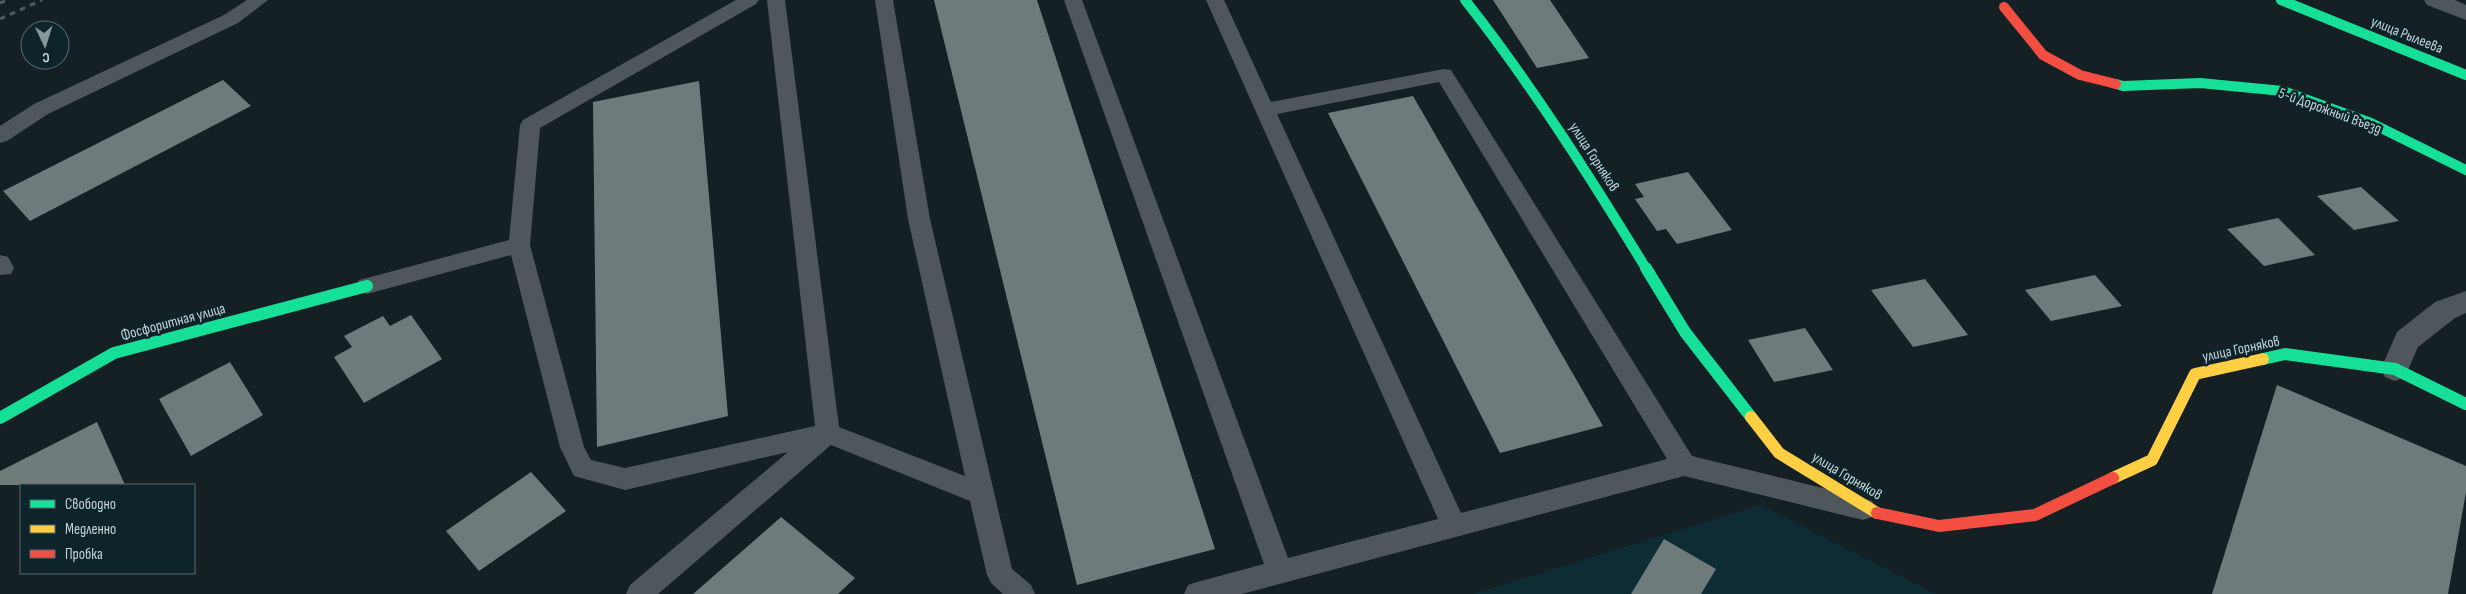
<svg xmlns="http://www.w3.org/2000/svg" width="2466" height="594" viewBox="0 0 2466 594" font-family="'Sofia Sans Condensed',sans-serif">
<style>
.built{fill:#0d2c34}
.building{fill:#6f7a7b}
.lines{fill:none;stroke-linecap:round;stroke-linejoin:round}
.lane{fill:#50575c;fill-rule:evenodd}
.street{fill:#50575c;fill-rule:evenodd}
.fast-far1{stroke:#16e098;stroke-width:10}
.fast{stroke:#16e098;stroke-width:12}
.slow{stroke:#ffcf43;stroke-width:12}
.jam-far1{stroke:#f24e42;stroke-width:10}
.jam{stroke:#f24e42;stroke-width:12}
.rail{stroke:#545c60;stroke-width:3;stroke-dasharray:5.5 5.5;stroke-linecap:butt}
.labels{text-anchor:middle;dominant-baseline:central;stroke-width:5;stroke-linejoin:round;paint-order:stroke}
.street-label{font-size:15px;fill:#c6d4d8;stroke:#0d242b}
</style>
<rect width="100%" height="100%" fill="#142024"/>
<polygon class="built" points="1760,505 1936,594 1473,594"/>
<g class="building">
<polygon points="934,0 1037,0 1215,549 1077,585"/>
<polygon points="1493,0 1550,0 1589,58 1537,68"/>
<polygon points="223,80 251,106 30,221 3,191"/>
<polygon points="699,81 728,416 597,447 593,102"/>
<polygon points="1413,96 1603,426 1500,453 1328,113"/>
<polygon points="1688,172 1732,230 1677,244 1666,229 1657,231 1635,199 1644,197 1635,184"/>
<polygon points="2361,187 2399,221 2354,230 2317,196"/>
<polygon points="2278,218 2315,255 2264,266 2227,229"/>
<polygon points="2095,275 2122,306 2051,321 2025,290"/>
<polygon points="1925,279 1968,335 1913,347 1871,290"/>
<polygon points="411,315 442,359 364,403 334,357 352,347 344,336 383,316 390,326"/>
<polygon points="1805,328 1833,370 1774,382 1748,340"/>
<polygon points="230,362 263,415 191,456 159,399"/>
<polygon points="2277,385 2466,466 2466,492 2448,594 2212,594"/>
<polygon points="97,422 125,485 0,485 0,471"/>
<polygon points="531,472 566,511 479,571 446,531"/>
<polygon points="781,517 855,578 838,594 693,594"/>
<polygon points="1664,539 1716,569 1701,594 1631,594"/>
</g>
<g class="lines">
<g class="lane">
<polygon points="247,0 268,0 238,23 48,114 7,141 0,143 0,126 34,104 224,15"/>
<polygon points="736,0 759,0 756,4 540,128 530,245 584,447 591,460 625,468 815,426 767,0 785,0 839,427 965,476 908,219 875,0 893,0 930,219 1012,569 1031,585 1035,594 1003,594 991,583 987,575 970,501 831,445 658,594 626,594 630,585 788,452 625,490 574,476 560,447 511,255 367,294 359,292 356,286 359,280 367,278 509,240 520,125 523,120"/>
<path d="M1064,0H1082L1288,558L1438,519L1206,0H1224L1271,102L1444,69L1451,70L1692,456L1863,498L1872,501L1876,509L1872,517L1863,520L1684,476L1242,594H1184L1188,585L1197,582L1264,564ZM1439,82L1667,459L1461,513L1277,114Z"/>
<polygon points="0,255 8,257 14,268 11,274 0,275"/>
</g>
<g class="street">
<polygon points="2424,0 2455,0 2466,5 2466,20 2427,5"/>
<polygon points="2466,291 2466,313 2455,318 2418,347 2405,377 2395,381 2385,377 2381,369 2397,332 2435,302"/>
</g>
<g class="fast-far1">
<path d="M1465,0C1532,85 1590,177 1647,270"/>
<polyline points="2281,0 2466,75"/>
<polyline points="2116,84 2123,86 2200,83 2283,91 2371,123 2466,170"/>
</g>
<g class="fast">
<polyline points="1646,268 1685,332 1751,417"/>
<polyline points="2263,359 2285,354 2395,369 2466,404"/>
<polyline points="0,418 114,353 367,286"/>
</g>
<g class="slow">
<polyline points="1751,417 1779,453 1877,513"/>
<polyline points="2113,478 2152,460 2195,374 2263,359"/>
</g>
<polyline class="jam-far1" points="2004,7 2043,55 2080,75 2116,84"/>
<polyline class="jam" points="1877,513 1939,526 2035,515 2113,478"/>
<g class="rail">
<polyline points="0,3 7,0"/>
<polyline points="0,19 42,0"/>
</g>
</g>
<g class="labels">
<g class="street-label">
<text transform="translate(2407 35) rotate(22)">улица Рылеева</text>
<text transform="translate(2330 111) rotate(20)">5-й Дорожный Въезд</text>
<text transform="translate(1594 157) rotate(57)">улица Горняков</text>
<text transform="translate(173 322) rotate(-15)">Фосфоритная улица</text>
<text transform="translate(2241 349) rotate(-12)">улица Горняков</text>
<text transform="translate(1847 476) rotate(31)">улица Горняков</text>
</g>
</g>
<rect x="20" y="484" width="175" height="90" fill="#0d242b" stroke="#576a70"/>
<rect x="30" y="500" width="25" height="8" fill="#16e098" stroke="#576a70"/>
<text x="65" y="509" font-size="15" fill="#c6d4d8">Свободно</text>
<rect x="30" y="525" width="25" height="8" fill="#ffcf43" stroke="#576a70"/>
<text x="65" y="534" font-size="15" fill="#c6d4d8">Медленно</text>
<rect x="30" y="550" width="25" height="8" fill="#f24e42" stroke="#576a70"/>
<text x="65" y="559" font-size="15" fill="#c6d4d8">Пробка</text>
<g transform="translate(45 45) rotate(176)"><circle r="24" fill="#0d242b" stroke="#576a70"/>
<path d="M0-4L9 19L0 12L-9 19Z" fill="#889599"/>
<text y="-8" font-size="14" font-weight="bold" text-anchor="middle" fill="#c6d4d8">С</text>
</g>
</svg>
